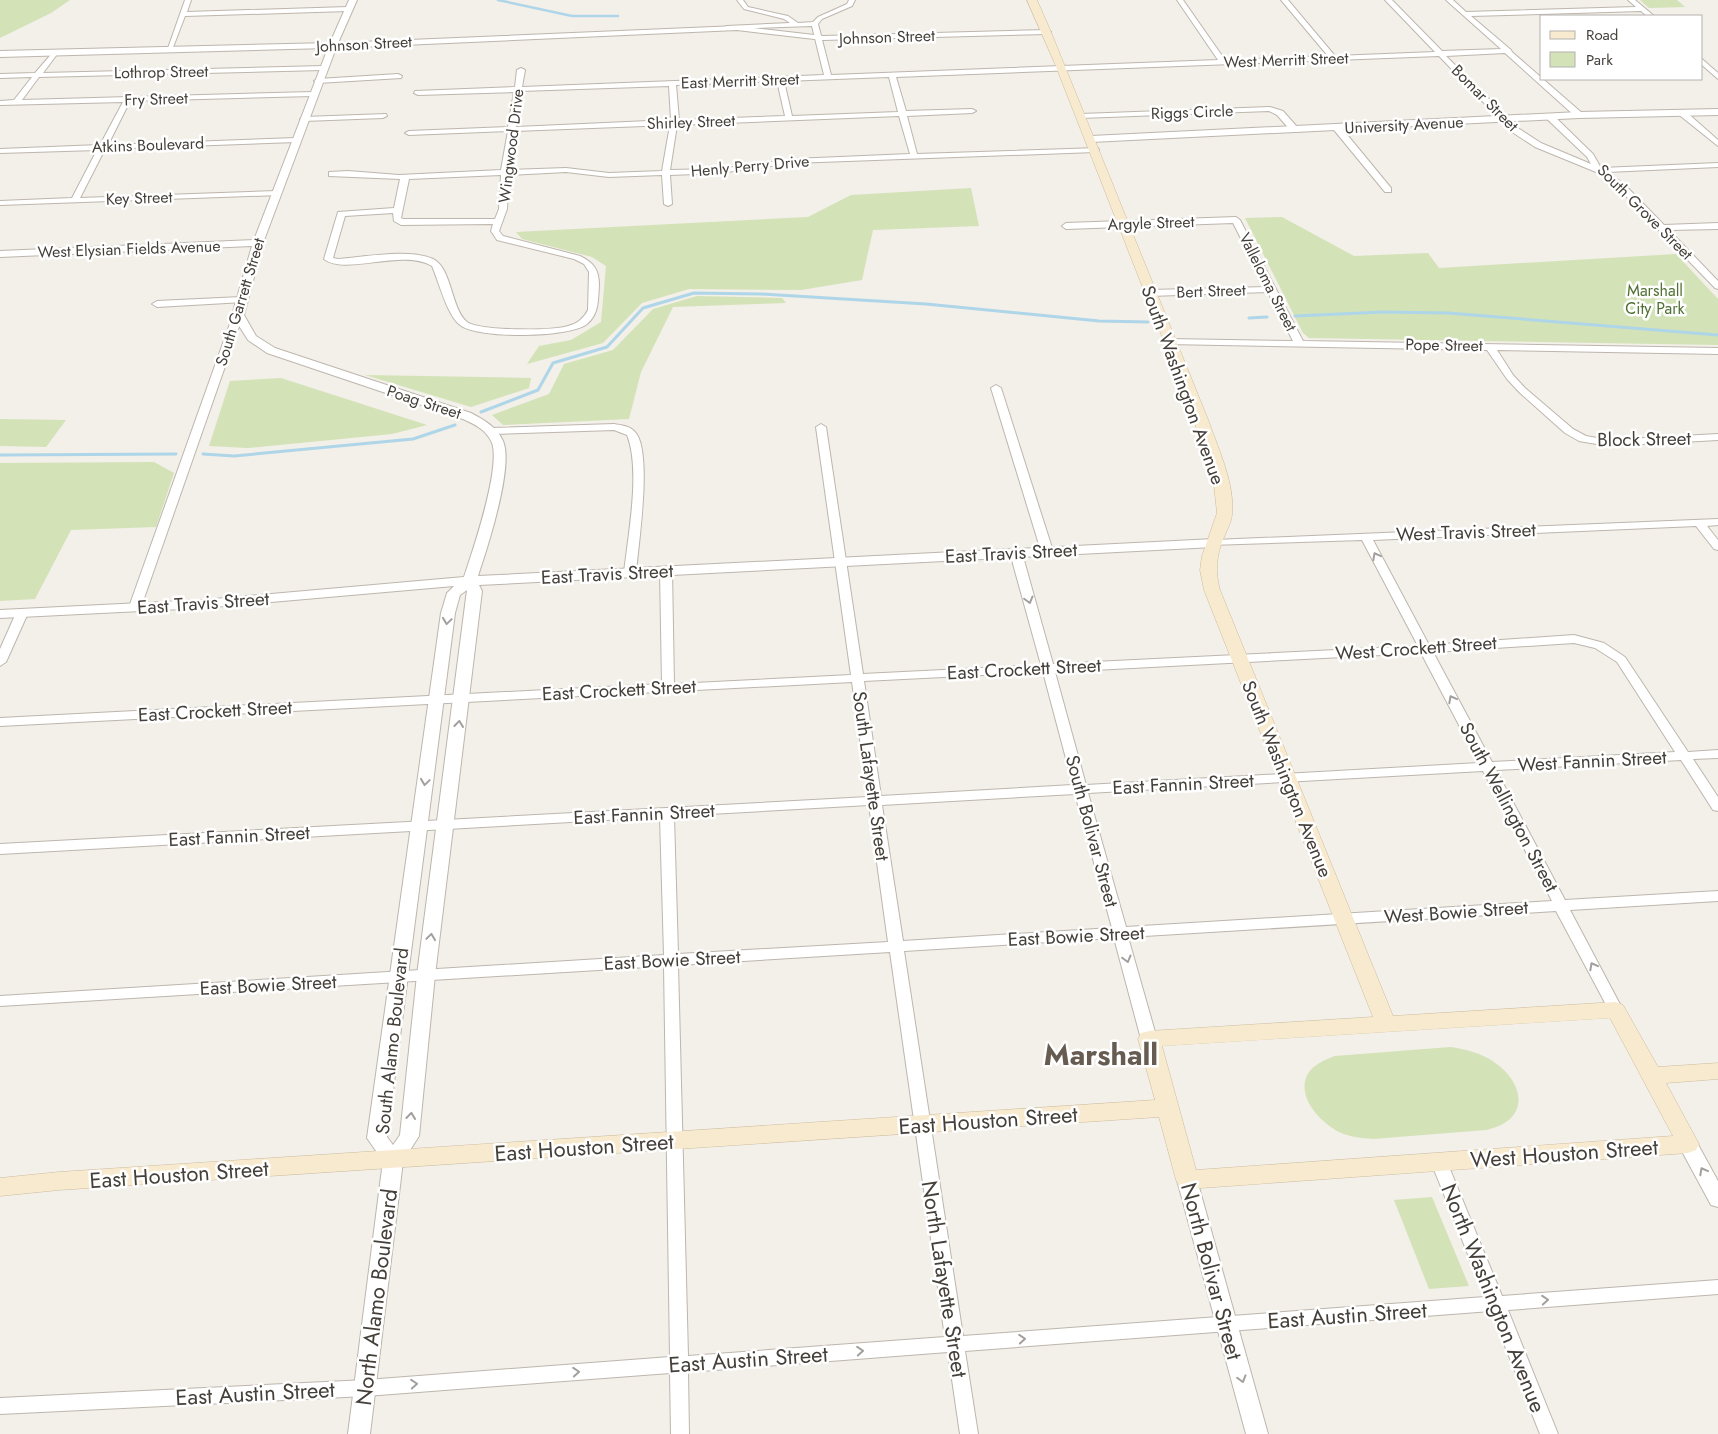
<svg xmlns="http://www.w3.org/2000/svg" width="1718" height="1434" viewBox="0 0 1718 1434" font-family="Jost,sans-serif">
<style>
.green{fill:#d3e2b7}
.lines{fill:none;stroke-linecap:round;stroke-linejoin:round}
.stream-far1{stroke:#aed6e8;stroke-width:2.5}
.stream{stroke:#aed6e8;stroke-width:3}
.minor-casing{stroke:#bdb6ad;stroke-width:2}
.tertiary-casing{stroke:#bdb6ad;stroke-width:2}
.secondary-casing{stroke:#ccbc9f;stroke-width:1}
.minor{fill:#fff;fill-rule:evenodd}
.tertiary{fill:#fff;fill-rule:evenodd}
.secondary{fill:#f8eace;fill-rule:evenodd}
.oneway{stroke:#a29f9c}
.labels{text-anchor:middle;dominant-baseline:central;stroke-width:5;stroke-linejoin:round;paint-order:stroke}
.far-street-label{font-size:16px;fill:#453f39;stroke:#fff}
.far-park-label{font-size:16px;fill:#507033;stroke:#fff}
.street-label{font-size:19px;fill:#453f39;stroke:#fff}
.near-street-label{font-size:22px;fill:#453f39;stroke:#fff}
.near-district-label{font-size:29px;font-weight:bold;fill:#675c51;stroke:#fff}
</style>
<rect width="100%" height="100%" fill="#f3efe9"/>
<g class="green">
<polygon points="0,0 70,0 51,13 0,38"/>
<polygon points="1640,0 1677,0 1685,7 1649,8"/>
<polygon points="971,188 979,226 873,230 862,280 801,290 689,289 642,303 603,343 527,364 539,346 571,340 601,322 606,266 592,257 522,239 516,232 808,217 851,195"/>
<polygon points="1282,217 1354,256 1428,253 1439,268 1676,254 1718,299 1718,345 1309,338 1303,333 1245,218"/>
<polygon points="697,296 782,298 786,303 673,307 641,372 629,419 503,425 492,415 549,394 564,364 613,350 653,309"/>
<polygon points="365,375 531,378 529,388 471,407"/>
<polygon points="281,378 427,425 392,434 248,448 209,446 230,381"/>
<polygon points="0,419 66,420 46,447 0,446"/>
<polygon points="154,462 174,473 156,527 71,530 35,599 0,601 0,463"/>
<path d="M1450,1047C1465,1049 1481,1053 1494,1062C1526,1084 1530,1121 1486,1130L1373,1139C1361,1138 1350,1137 1339,1132C1320,1122 1294,1095 1309,1072C1315,1064 1326,1059 1335,1056Z"/>
<polygon points="1432,1197 1469,1286 1429,1289 1394,1200"/>
</g>
<g class="lines">
<polyline class="stream-far1" points="498,0 572,16 618,16"/>
<g class="stream">
<polyline points="1295,316 1383,312 1448,313 1718,335"/>
<polyline points="1249,318 1267,317"/>
<polyline points="481,412 538,390 553,363 607,347 643,308 694,293 761,294 926,304 1099,321 1148,322"/>
<polyline points="203,454 234,456 413,439 455,425"/>
<polyline points="0,455 176,454"/>
</g>
<defs>
<g id="minor">
<polygon points="185,0 191,0 187,12 348,7 351,9 348,11 185,16 172,50 167,51"/>
<path d="M737,0H743L748,7L788,16L798,23L813,22L818,17L847,4L849,0H855L852,6L822,19L818,24L831,75L1218,60L1177,0H1183L1225,60L1328,56L1281,0H1288L1335,56L1435,52L1385,0H1392L1442,51L1501,49L1446,0H1453L1466,12L1636,7L1628,0H1635L1654,16H1647L1641,11L1471,16L1511,50L1512,52L1582,113V117H1576L1505,53L1446,56L1518,128L1541,143L1591,164L1587,157L1547,119V115H1553L1593,154L1601,168L1718,163V167L1607,172L1625,185L1664,225L1718,223V229L1669,230L1718,281V289L1715,288L1619,189L1596,172L1535,147L1512,132L1439,56L896,77L906,111L972,109L976,111L972,113L907,116L917,154L1098,148L1099,150L1095,152L793,163L719,173L670,175L672,204L668,206L664,204L662,175L609,177L566,172L509,175L507,209L499,231L503,236L580,256C594,263 599,270 599,285C598,300 599,314 587,324C570,338 477,339 460,325C447,315 439,282 432,266C403,248 345,276 324,259L338,212L394,208L400,179L329,176V172L348,171L399,175L501,170L508,131L409,135L405,133L409,131L508,127L514,92L418,95L414,93L415,91L515,87L517,70L521,68L525,70L522,87L824,75L812,26L725,29V27L727,26L790,23L784,19L744,9ZM889,77L898,112L792,116L784,81ZM777,81L785,116L679,120L676,85ZM669,86L671,120L516,127L521,91ZM899,116L910,154L793,159L719,169L670,170L677,125ZM670,125L662,171L609,173L566,168L509,170L515,131ZM501,175L499,209L495,219H403L401,218L409,179ZM393,213L394,221L401,225L493,224L491,231L497,240L574,259L584,264L589,272L588,310C584,318 577,324 568,326C553,331 479,331 467,322C451,309 452,268 433,259C409,248 365,257 338,259L333,258L345,216Z"/>
<polygon points="54,51 58,53 43,73 323,66 327,68 323,70 39,77 22,100 313,92 317,94 313,96 130,101 108,145 296,138 300,140 296,142 105,149 80,198 277,191 280,191 280,195 0,205 0,201 72,198 97,150 0,153 0,149 100,145 123,102 0,105 0,101 14,100 32,77 0,78 0,74 35,73"/>
<polygon points="1702,59 1718,73 1718,79 1702,65"/>
<polygon points="398,74 402,76 401,78 318,83 314,81 318,79"/>
<polygon points="1270,107 1283,111 1298,128 1298,132 1292,132 1277,115 1269,111 1081,118 1077,116 1081,114"/>
<polygon points="1678,110 1684,110 1718,140 1718,146 1678,114"/>
<polygon points="386,114 387,116 383,118 304,121 300,119 304,117"/>
<polygon points="1334,126 1340,126 1391,188 1391,192 1385,192 1334,130"/>
<polygon points="1236,217 1240,220 1303,341 1718,348 1718,354 1497,350 1513,375 1525,388 1573,429 1586,436 1608,440 1718,434 1718,440 1608,446 1579,441 1565,433 1519,392 1507,379 1487,350 1167,344 1165,342 1170,339 1293,341 1268,292 1150,296 1145,293 1150,290 1266,287 1233,223 1066,229 1062,226 1066,223"/>
<polygon points="241,297 244,298 244,302 157,307 152,304 157,301"/>
<polygon points="238,312 243,315 141,607 135,610 131,609 129,607 233,315"/>
<polygon points="996,385 1001,388 1053,551 1051,553 1047,554 1041,551 991,388"/>
<path d="M614,424C621,425 630,426 635,432C653,451 638,546 636,573L630,576L624,573C628,535 641,470 627,435L614,430L491,434L486,431L491,428Z"/>
<path d="M821,424L826,427L863,674L1041,665L1010,553L1016,550L1022,553L1053,664L1418,646L1362,540L1210,545L1208,543L1210,541L1214,540L1718,519V525L1707,526L1718,540V550L1714,549L1696,526L1373,540L1429,645L1574,635L1604,643L1625,657L1688,752L1718,750V758L1693,759L1718,797V811L1713,810L1681,760L1496,770L1565,900L1718,891V901L1570,910L1623,1010L1621,1014L1616,1015L1611,1014L1556,911L1128,937L1157,1039L1154,1043L1149,1045L1144,1043L1141,1039L1114,938L904,951L963,1336L1485,1297L1431,1162L1433,1157L1439,1156L1445,1157L1447,1162L1502,1296L1718,1280V1294L1508,1310L1558,1434H1540L1491,1311L965,1351L978,1434H960L948,1352L688,1372L689,1434H671L670,1373L366,1396L0,1414V1398L366,1380L670,1357L664,966L0,1006V996L664,955L660,817L0,854V844L868,797L852,682L0,726V718L662,684L660,571L666,568L672,571L674,684L851,675L816,427ZM1574,643L1595,648L1617,662L1675,752L1492,762L1433,652ZM1421,653L1479,763L1086,785L1055,672ZM1043,672L1073,785L881,796L864,681ZM1483,771L1552,901L1126,927L1088,793ZM1075,794L1112,928L903,941L882,805ZM869,805L888,942L678,954L674,816ZM890,952L945,1337L688,1356L678,965Z"/>
<polygon points="22,610 28,613 6,662 0,666 0,649 16,613"/>
</g>
<g id="tertiary">
<path d="M349,0H357L338,43L737,26L823,36L1047,30L1051,32L1047,34L823,40L737,30L336,48L263,243L244,315L256,336L275,348L471,413C484,420 497,427 503,441C514,466 487,549 478,576L1214,539L1221,543L1214,547L479,585L482,591L435,975L419,1136L403,1161L370,1434H348L383,1161L367,1138L441,613L447,593L454,586L202,608L0,618V610L202,600L464,577C473,550 501,468 492,443C487,430 474,424 463,419L267,353L248,340L232,315L252,246L0,257V251L254,240L328,48L0,57V51L330,43ZM467,590L417,975L400,1135L393,1145L387,1137L455,613L460,595Z"/>
<polygon points="1718,109 1718,115 1579,118 1091,142 1086,139 1091,136 1579,112"/>
<polygon points="1688,1136 1695,1139 1718,1181 1718,1207 1711,1205 1678,1144 1681,1139"/>
<polygon points="1187,1172 1194,1174 1197,1180 1268,1434 1246,1434 1177,1180 1180,1174"/>
</g>
<path id="secondary" d="M1027,0H1037L1051,32L1209,422C1219,451 1235,484 1232,515C1231,523 1227,530 1224,537C1216,555 1215,572 1220,590L1393,1016L1616,1002L1623,1005L1658,1067L1718,1063V1079L1666,1083L1699,1144L1696,1150L1688,1153L1187,1189L1179,1186L1176,1180L1159,1117L59,1190L0,1196V1178L59,1172L1155,1100L1138,1039L1141,1033L1149,1031L1373,1017L1204,590L1200,570L1202,556L1217,513L1213,476L1185,395L1055,64ZM1610,1018L1673,1136L1196,1170L1162,1046Z"/>
</defs>
<use href="#minor" class="minor-casing"/>
<use href="#tertiary" class="tertiary-casing"/>
<use href="#secondary" class="secondary-casing"/>
<use href="#minor" class="minor"/>
<use href="#tertiary" class="tertiary"/>
<use href="#secondary" class="secondary"/>
</g>
<defs><path id="oneway-chevron" d="M-2-3.5L2.5 0L-2 3.5" fill="none" stroke-width="1.6" stroke-linecap="round" stroke-linejoin="round" transform="scale(1.25)"/></defs>
<g class="oneway">
<use href="#oneway-chevron" transform="translate(1376 556) rotate(-118)"/>
<use href="#oneway-chevron" transform="translate(1029 600) rotate(75)"/>
<use href="#oneway-chevron" transform="translate(447 621) rotate(98)"/>
<use href="#oneway-chevron" transform="translate(1452 699) rotate(-118)"/>
<use href="#oneway-chevron" transform="translate(459 724) rotate(-83)"/>
<use href="#oneway-chevron" transform="translate(425 782) rotate(98)"/>
<use href="#oneway-chevron" transform="translate(431 937) rotate(-82)"/>
<use href="#oneway-chevron" transform="translate(1127 959) rotate(75)"/>
<use href="#oneway-chevron" transform="translate(1593 966) rotate(-118)"/>
<use href="#oneway-chevron" transform="translate(411 1116) rotate(-84)"/>
<use href="#oneway-chevron" transform="translate(1703 1171) rotate(-118)"/>
<use href="#oneway-chevron" transform="translate(1545 1300) rotate(-4)"/>
<use href="#oneway-chevron" transform="translate(1022 1339) rotate(-4)"/>
<use href="#oneway-chevron" transform="translate(860 1351) rotate(-4)"/>
<use href="#oneway-chevron" transform="translate(576 1372) rotate(-4)"/>
<use href="#oneway-chevron" transform="translate(1242 1379) rotate(74)"/>
<use href="#oneway-chevron" transform="translate(414 1384) rotate(-4)"/>
</g>
<g class="labels">
<g class="far-street-label">
<text transform="translate(887 37) rotate(-2)">Johnson Street</text>
<text transform="translate(364 44) rotate(-3)">Johnson Street</text>
<text transform="translate(1286 60) rotate(-2)">West Merritt Street</text>
<text transform="translate(161 72) rotate(-1)">Lothrop Street</text>
<text transform="translate(740 81) rotate(-2)">East Merritt Street</text>
<text transform="translate(1485 98) rotate(45)">Bomar Street</text>
<text transform="translate(156 99) rotate(-2)">Fry Street</text>
<text transform="translate(1192 112) rotate(-2)">Riggs Circle</text>
<text transform="translate(691 122) rotate(-2)">Shirley Street</text>
<text transform="translate(1404 125) rotate(-3)">University Avenue</text>
<text transform="translate(148 145) rotate(-2)">Atkins Boulevard</text>
<text transform="translate(511 146) rotate(-83)">Wingwood Drive</text>
<text transform="translate(750 166) rotate(-5)">Henly Perry Drive</text>
<text transform="translate(139 198) rotate(-2)">Key Street</text>
<text transform="translate(1645 212) rotate(45)">South Grove Street</text>
<text transform="translate(1151 223) rotate(-2)">Argyle Street</text>
<text transform="translate(129 249) rotate(-2)">West Elysian Fields Avenue</text>
<text transform="translate(1268 282) rotate(63)">Valleloma Street</text>
<text transform="translate(1211 291) rotate(-2)">Bert Street</text>
<text transform="translate(240 302) rotate(-73)">South Garrett Street</text>
<text transform="translate(1444 345) rotate(1)">Pope Street</text>
<text transform="translate(424 402) rotate(18)">Poag Street</text>
</g>
<g class="far-park-label">
<text x="1655" y="290">Marshall<tspan x="1655" dy="18">City Park</tspan></text>
</g>
<g class="street-label">
<text transform="translate(1183 385) rotate(70)">South Washington Avenue</text>
<text transform="translate(1644 439) rotate(-1)">Block Street</text>
<text transform="translate(1466 532) rotate(-2)">West Travis Street</text>
<text transform="translate(1011 553) rotate(-3)">East Travis Street</text>
<text transform="translate(607 574) rotate(-3)">East Travis Street</text>
<text transform="translate(203 603) rotate(-4)">East Travis Street</text>
<text transform="translate(1416 648) rotate(-4)">West Crockett Street</text>
<text transform="translate(1024 669) rotate(-3)">East Crockett Street</text>
<text transform="translate(619 690) rotate(-3)">East Crockett Street</text>
<text transform="translate(215 711) rotate(-3)">East Crockett Street</text>
<text transform="translate(1592 761) rotate(-3)">West Fannin Street</text>
<text transform="translate(871 776) rotate(82)">South Lafayette Street</text>
<text transform="translate(1287 779) rotate(68)">South Washington Avenue</text>
<text transform="translate(1183 784) rotate(-3)">East Fannin Street</text>
<text transform="translate(1509 807) rotate(62)">South Wellington Street</text>
<text transform="translate(644 814) rotate(-3)">East Fannin Street</text>
<text transform="translate(1092 831) rotate(75)">South Bolivar Street</text>
<text transform="translate(239 836) rotate(-3)">East Fannin Street</text>
<text transform="translate(1456 912) rotate(-4)">West Bowie Street</text>
<text transform="translate(1076 936) rotate(-3)">East Bowie Street</text>
<text transform="translate(672 960) rotate(-3)">East Bowie Street</text>
<text transform="translate(268 985) rotate(-3)">East Bowie Street</text>
<text transform="translate(392 1041) rotate(-84)">South Alamo Boulevard</text>
</g>
<g class="near-street-label">
<text transform="translate(988 1120) rotate(-4)">East Houston Street</text>
<text transform="translate(584 1147) rotate(-4)">East Houston Street</text>
<text transform="translate(1564 1153) rotate(-4)">West Houston Street</text>
<text transform="translate(179 1174) rotate(-4)">East Houston Street</text>
<text transform="translate(1212 1271) rotate(75)">North Bolivar Street</text>
<text transform="translate(945 1279) rotate(81)">North Lafayette Street</text>
<text transform="translate(376 1297) rotate(-83)">North Alamo Boulevard</text>
<text transform="translate(1494 1298) rotate(68)">North Washington Avenue</text>
<text transform="translate(1347 1315) rotate(-4)">East Austin Street</text>
<text transform="translate(748 1359) rotate(-4)">East Austin Street</text>
<text transform="translate(255 1393) rotate(-3)">East Austin Street</text>
</g>
<g class="near-district-label">
<text x="1101" y="1055">Marshall</text>
</g>
</g>
<rect x="1540" y="15" width="162" height="65" fill="#ffffff" stroke="#b5b2b0"/>
<rect x="1550" y="31" width="25" height="8" fill="#f8eace" stroke="#b5b2b0"/>
<text x="1586" y="40" font-size="15" fill="#453f39">Road</text>
<rect x="1550" y="52" width="25" height="15" fill="#d3e2b7" stroke="#b5b2b0"/>
<text x="1586" y="65" font-size="15" fill="#453f39">Park</text>
</svg>
